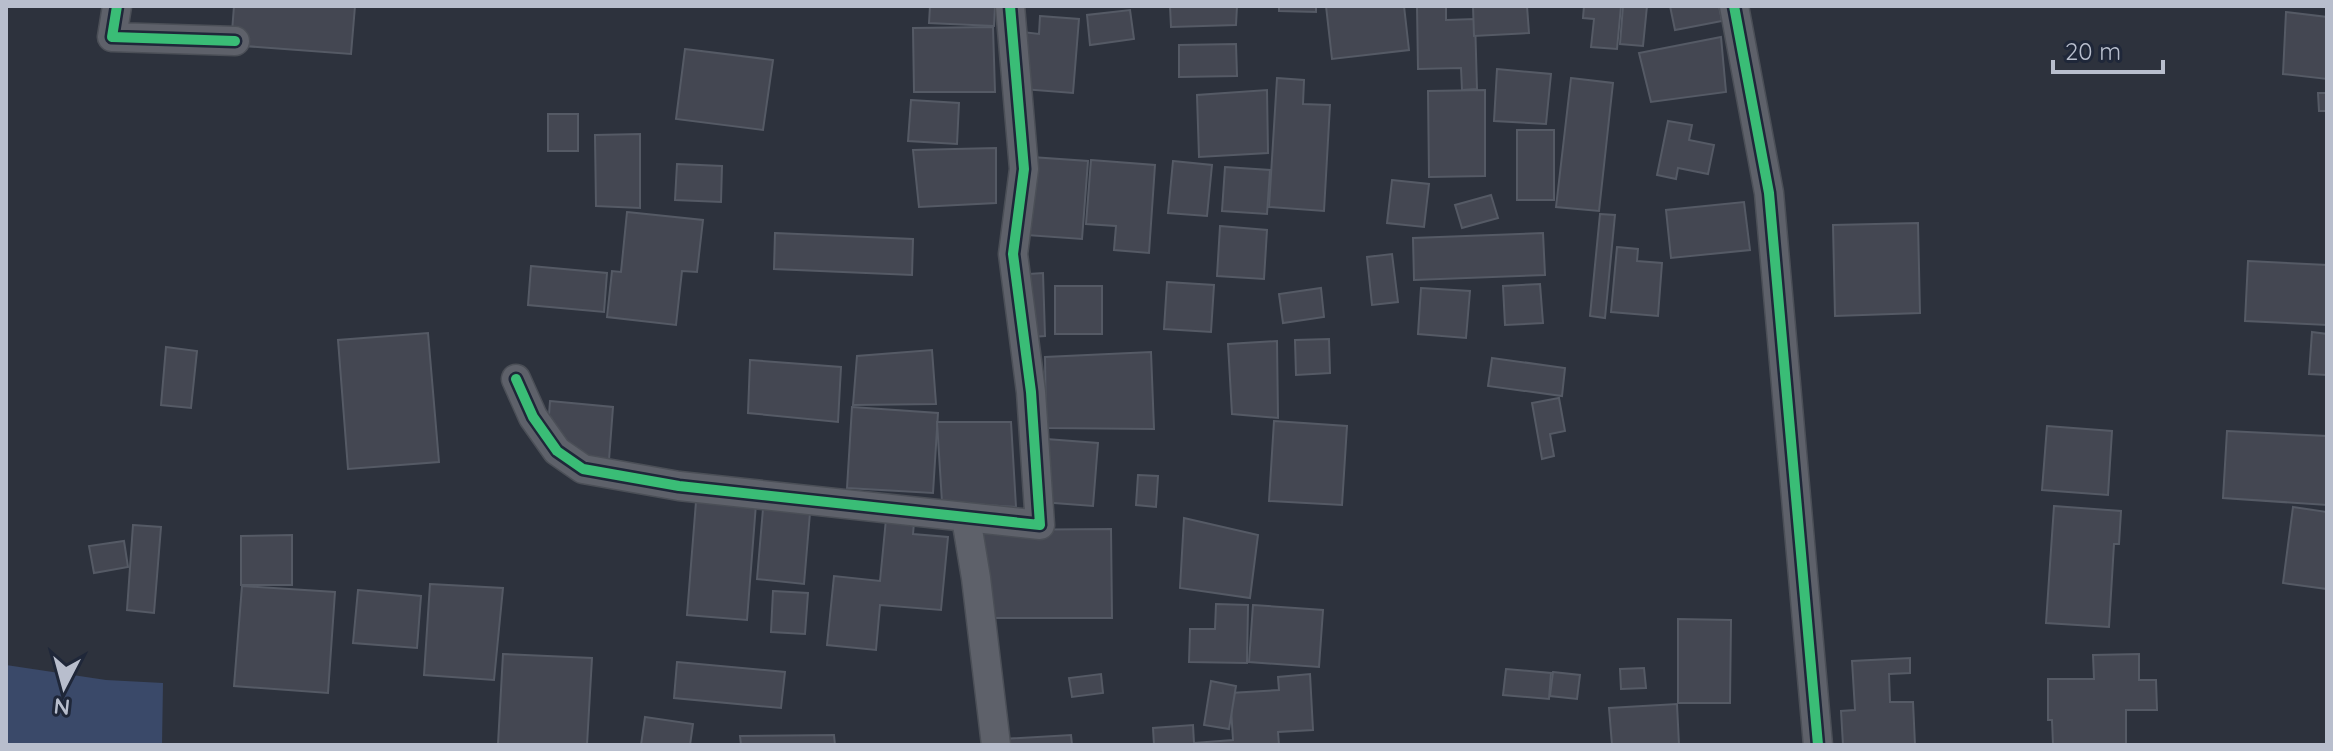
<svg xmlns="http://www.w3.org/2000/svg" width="2333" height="751" viewBox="0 0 2333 751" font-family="Quicksand,sans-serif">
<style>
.water{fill:#3a4969}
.building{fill:#444752;stroke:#555a65;stroke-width:2}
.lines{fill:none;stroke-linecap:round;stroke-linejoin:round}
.street-casing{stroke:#4b4f57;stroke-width:31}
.street{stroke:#5e616a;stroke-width:28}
.cycleway-casing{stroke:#1f2739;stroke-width:15}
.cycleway{stroke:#3abd76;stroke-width:10}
</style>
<rect width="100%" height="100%" fill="#2d323d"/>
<polygon class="water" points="6,665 106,680 163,683 162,745 6,745"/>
<g class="building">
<polygon points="234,6 355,6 351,54 231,45"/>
<polygon points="930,6 995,6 994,26 929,23"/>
<polygon points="1170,6 1237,6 1236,25 1171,27"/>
<polygon points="1279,6 1316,6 1316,12 1279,11"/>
<polygon points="1326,6 1404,6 1409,50 1332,59"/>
<polygon points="1417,6 1446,6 1446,20 1475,19 1477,89 1462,90 1461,68 1418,69"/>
<polygon points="1473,6 1527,6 1529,33 1474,36"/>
<polygon points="1584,6 1621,6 1617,49 1591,47 1594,19 1583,18"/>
<polygon points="1623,6 1647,6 1643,46 1620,44"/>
<polygon points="1670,6 1719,6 1722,21 1675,30"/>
<polygon points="1130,10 1134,39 1090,45 1087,15"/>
<polygon points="2286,12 2327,17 2327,79 2283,74"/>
<polygon points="1040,16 1079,19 1073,93 1008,88 1013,31 1039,34"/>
<polygon points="993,27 995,92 914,92 913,28"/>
<polygon points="1721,37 1726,92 1651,102 1639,53"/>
<polygon points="1236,44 1237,76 1179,77 1179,45"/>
<polygon points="685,49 773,60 763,130 676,119"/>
<polygon points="1497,69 1551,74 1546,124 1494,121"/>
<polygon points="1277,78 1304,80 1303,104 1330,105 1324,211 1269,207"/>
<polygon points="1571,78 1613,83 1599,211 1556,207"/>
<polygon points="1267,90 1268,153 1199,157 1197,95"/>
<polygon points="1485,90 1485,176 1429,177 1428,91"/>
<polygon points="2318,93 2327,93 2327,111 2319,111"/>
<polygon points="911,100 959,103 957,144 908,141"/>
<rect x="548" y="114" width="30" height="37"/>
<polygon points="1668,121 1692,125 1689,140 1714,145 1708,174 1678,168 1676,179 1657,175"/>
<rect x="1517" y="130" width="37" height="70"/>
<polygon points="640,134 640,208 596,206 595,135"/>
<polygon points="996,148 996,203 919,207 913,150"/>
<polygon points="1017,156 1088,161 1082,239 1011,234"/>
<polygon points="1091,160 1155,165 1149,253 1114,250 1116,226 1086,224"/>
<polygon points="1173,161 1212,165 1207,216 1168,213"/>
<polygon points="677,164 722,166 721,202 675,200"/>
<polygon points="1225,167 1270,170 1267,214 1222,211"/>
<polygon points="1392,180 1429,184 1424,227 1387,223"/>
<polygon points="1491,195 1498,218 1462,228 1455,205"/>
<polygon points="1744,202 1750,250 1671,258 1666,210"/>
<polygon points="627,212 703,220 697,272 682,271 676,325 607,317 612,271 621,272"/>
<polygon points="1600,214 1615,215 1605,318 1590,316"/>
<polygon points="1918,223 1920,313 1835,316 1833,225"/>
<polygon points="1220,226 1267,230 1264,279 1217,276"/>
<polygon points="775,233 913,239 912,275 774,269"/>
<polygon points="1543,233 1545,275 1414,280 1413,238"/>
<polygon points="1617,247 1638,249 1637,261 1662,263 1658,316 1611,312"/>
<polygon points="1392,254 1398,302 1372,305 1367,257"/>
<polygon points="2248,261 2327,265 2327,325 2245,321"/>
<polygon points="531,266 607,273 604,312 528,305"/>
<polygon points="1043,273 1045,336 1016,338 1014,275"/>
<polygon points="1167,282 1214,285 1211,332 1164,329"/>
<polygon points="1540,284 1543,323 1505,325 1503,286"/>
<rect x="1055" y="286" width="47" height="48"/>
<polygon points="1321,288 1324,317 1283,323 1279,294"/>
<polygon points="1421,288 1470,291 1466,338 1418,334"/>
<polygon points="2312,332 2327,334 2327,375 2309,374"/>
<polygon points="428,333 439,462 348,469 338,340"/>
<polygon points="1329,339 1330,373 1296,375 1295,340"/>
<polygon points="1277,341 1278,418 1232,414 1228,344"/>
<polygon points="166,347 197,351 191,408 161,405"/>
<polygon points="932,350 936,404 853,405 857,356"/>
<polygon points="1151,352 1154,429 1046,428 1045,357"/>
<polygon points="1492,358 1565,368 1562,396 1488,386"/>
<polygon points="750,360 841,367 838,422 748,413"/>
<polygon points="1559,398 1565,431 1550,434 1554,456 1542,459 1532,403"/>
<polygon points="550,401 613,407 609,460 546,456"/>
<polygon points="852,407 938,413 933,493 847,488"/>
<polygon points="1274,421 1347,426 1342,505 1269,501"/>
<polygon points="937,422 1011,422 1016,507 942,502"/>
<polygon points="2047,426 2112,431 2108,495 2042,490"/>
<polygon points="2227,431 2327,436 2327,505 2223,498"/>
<polygon points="1033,438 1098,443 1093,506 1028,501"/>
<polygon points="1138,475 1158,476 1156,507 1136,505"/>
<polygon points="697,489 757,491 747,620 687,615"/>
<polygon points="764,497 811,501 804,584 757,579"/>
<polygon points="2054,506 2121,511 2119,544 2114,544 2109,627 2046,623"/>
<polygon points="2293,507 2327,512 2327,589 2283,583"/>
<polygon points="887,509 915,512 913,534 948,537 941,610 880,605 876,650 827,645 834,576 880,581"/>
<polygon points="1184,518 1258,535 1250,598 1180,588"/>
<polygon points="133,525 161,527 154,613 127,610"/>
<polygon points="1111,529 1112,618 974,618 974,530"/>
<polygon points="292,535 292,585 241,585 241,536"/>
<polygon points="124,541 128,567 94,573 89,546"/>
<polygon points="430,584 503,588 494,680 424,675"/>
<polygon points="242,586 335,592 328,693 234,686"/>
<polygon points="358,590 421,596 417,648 353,643"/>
<polygon points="773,591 808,593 805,634 771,632"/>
<polygon points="1216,604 1248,605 1247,663 1189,662 1190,629 1215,629"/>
<polygon points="1253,605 1323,610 1319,667 1249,662"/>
<polygon points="1678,619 1731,620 1730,703 1678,703"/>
<polygon points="503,654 592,658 587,745 498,744"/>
<polygon points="2139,654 2139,680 2156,680 2157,710 2126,710 2126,745 2053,745 2052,720 2048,720 2048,679 2094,679 2093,655"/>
<polygon points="1910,658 1910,673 1889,674 1890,702 1913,702 1915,745 1843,745 1841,711 1855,710 1852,661"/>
<polygon points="677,662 785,672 781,708 674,698"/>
<polygon points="1644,668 1646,688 1621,689 1620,669"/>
<polygon points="1506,669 1551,673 1549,699 1503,695"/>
<polygon points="1553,672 1580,675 1577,699 1550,696"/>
<polygon points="1101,674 1103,693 1072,697 1069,678"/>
<polygon points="1310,674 1313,730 1278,732 1279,745 1154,745 1153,728 1193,725 1194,743 1233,740 1230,693 1279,690 1278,677"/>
<polygon points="1211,681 1236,686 1229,729 1204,725"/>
<polygon points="1677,704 1679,745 1612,745 1609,708"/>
<polygon points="645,717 693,724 690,745 641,745"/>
<polygon points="834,735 835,745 741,745 740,736"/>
<polygon points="1071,735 1072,745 1003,745 1003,739"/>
</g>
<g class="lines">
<defs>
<g id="street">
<polyline points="117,6 112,37 235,41"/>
<polyline points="1734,6 1769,193 1818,745"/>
<polyline points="516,379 533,417 557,451 583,469 679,486 1040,525 1031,392 1013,254 1024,169 1010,6"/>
<polyline points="966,518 976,578 996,745"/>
</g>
</defs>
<use href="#street" class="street-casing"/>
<use href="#street" class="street"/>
<defs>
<g id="cycleway">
<polyline points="117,6 112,37 235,41"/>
<polyline points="1734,6 1769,193 1818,745"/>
<polyline points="516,379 533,417 557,451 583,469 679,486 1040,525 1031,392 1013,254 1024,169 1010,6"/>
</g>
</defs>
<use href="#cycleway" class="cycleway-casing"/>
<use href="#cycleway" class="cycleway"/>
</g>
<rect width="2333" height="751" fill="none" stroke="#b8becd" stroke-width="16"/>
<g transform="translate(64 687) rotate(186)" stroke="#1f2739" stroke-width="6" paint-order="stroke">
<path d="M0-6L14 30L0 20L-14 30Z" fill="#b8becd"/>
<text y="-12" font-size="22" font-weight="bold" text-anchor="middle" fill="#b8becd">N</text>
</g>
<path d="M2053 60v12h110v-12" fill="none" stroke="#b8becd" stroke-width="4"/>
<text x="2065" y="60" font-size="24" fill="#b8becd" stroke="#1f2739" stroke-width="6" paint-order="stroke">20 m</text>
</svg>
